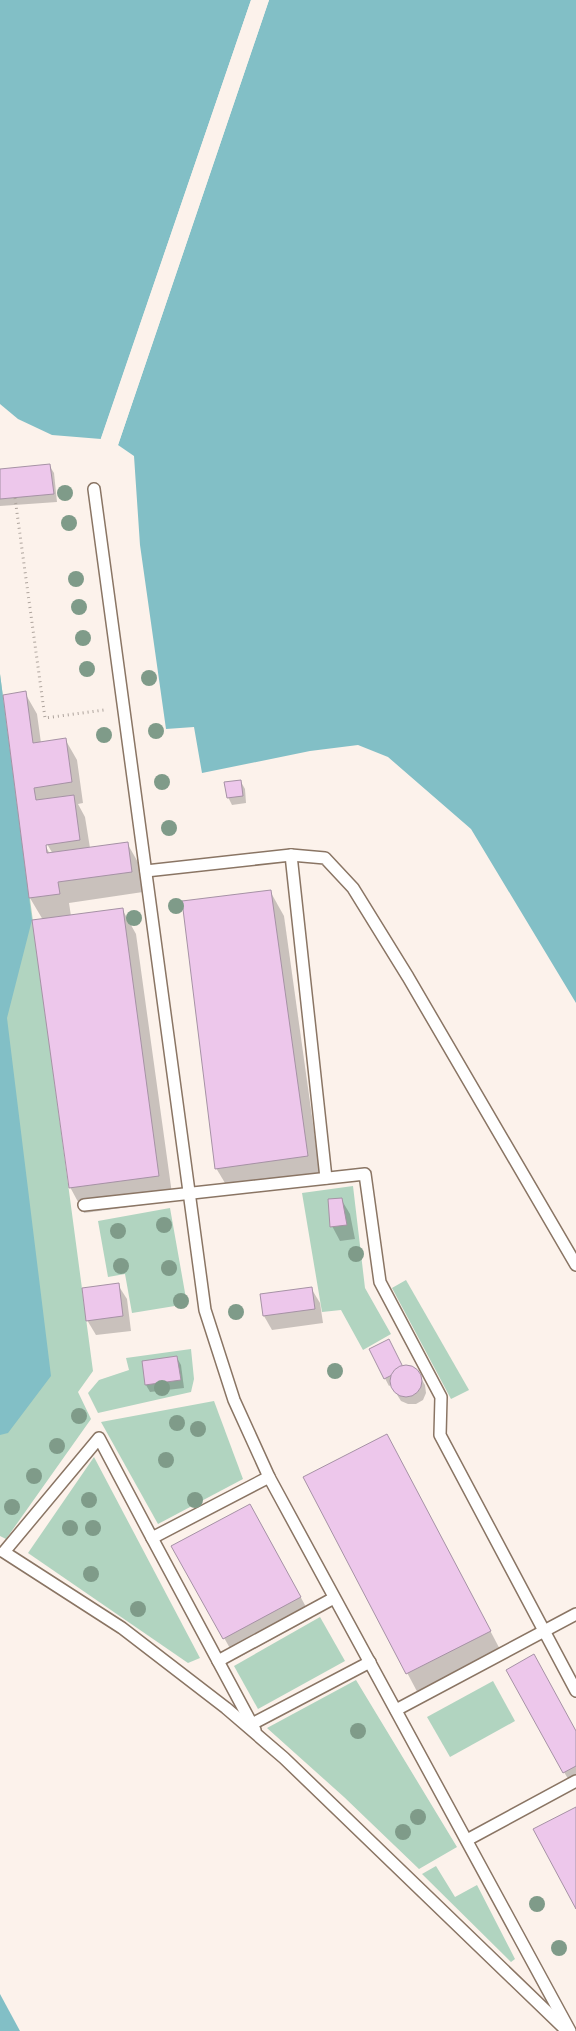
<svg xmlns="http://www.w3.org/2000/svg" width="576" height="2031" viewBox="0 0 576 2031" font-family="Literata,serif">
<style>
.green{fill:#b1d4c0}
.water{fill:#82bfc6}
.pier{fill:#fcf2eb}
.shadow{fill:#0003;fill-rule:evenodd}
.building{fill:#edc7eb;stroke:#a692a5}
.lines{fill:none;stroke-linecap:round;stroke-linejoin:round}
.lane-casing{stroke:#8a7564;stroke-width:14}
.path{stroke:#aea49d;stroke-width:3;stroke-dasharray:1 4;stroke-linecap:butt}
.lane{stroke:#fff;stroke-width:11}
.tree{fill:#7f9b89}
</style>
<rect width="100%" height="100%" fill="#fcf2eb"/>
<g class="green">
<polygon points="0,674 93,1371 78,1392 91,1419 6,1539 0,1536"/>
<polygon points="353,1186 365,1288 391,1334 363,1350 341,1310 322,1312 302,1193"/>
<polygon points="170,1208 187,1304 132,1313 125,1274 108,1277 98,1221"/>
<polygon points="406,1280 469,1390 451,1399 392,1288"/>
<polygon points="191,1349 194,1379 191,1392 98,1413 88,1393 99,1380 129,1370 126,1358"/>
<polygon points="214,1401 243,1479 158,1524 101,1422"/>
<polygon points="94,1457 200,1658 188,1663 28,1553"/>
<polygon points="320,1617 345,1661 258,1709 234,1666"/>
<polygon points="356,1680 457,1847 419,1869 344,1797 267,1728"/>
<polygon points="493,1681 515,1721 450,1757 427,1717"/>
<polygon points="436,1866 455,1897 477,1885 515,1959 511,1962 422,1874"/>
</g>
<g class="water">
<polygon points="0,0 251,0 101,439 52,435 18,419 0,404"/>
<polygon points="269,0 576,0 576,1003 471,829 388,757 358,745 310,751 202,773 194,727 166,729 140,545 134,456 118,445"/>
<polygon points="0,674 32,920 7,1018 51,1376 8,1433 0,1435"/>
<polygon points="0,1994 20,2031 0,2031"/>
</g>
<g class="pier">
<polygon points="251,0 254,0 104,440 100,441"/>
<polygon points="267,0 269,0 117,448 115,445"/>
</g>
<g class="shadow">
<polygon points="49,465 54,473 57,502 0,506 0,470"/>
<path d="M25,693L37,714L41,743L65,739L77,760L83,803L78,804L85,817L90,848L127,843L139,864L143,892L69,903L71,916L122,909L136,934L173,1201L84,1213L70,1187L43,920L30,898L4,696ZM44,839L53,854H50L42,840Z"/>
<polygon points="241,782 245,789 246,803 232,805 228,797"/>
<polygon points="270,891 284,916 321,1181 231,1193 216,1168"/>
<polygon points="341,1199 350,1214 355,1239 340,1241 332,1226"/>
<polygon points="118,1285 127,1299 131,1331 96,1335 87,1320"/>
<polygon points="311,1288 320,1303 323,1323 272,1330 264,1316"/>
<polygon points="370,1350 402,1367 409,1366 416,1370 425,1385 426,1393 423,1400 416,1404 408,1404 401,1401 391,1385 389,1386"/>
<polygon points="177,1358 181,1365 184,1388 150,1392 146,1385 143,1363"/>
<polygon points="401,1461 504,1657 421,1699 304,1477"/>
<polygon points="262,1526 312,1618 236,1659 173,1547"/>
<polygon points="576,1733 576,1785 573,1787 564,1772"/>
</g>
<g class="building">
<polygon points="50,464 54,494 0,499 0,469"/>
<polygon points="26,691 33,743 66,738 72,782 34,788 36,800 74,795 80,840 46,845 47,853 128,842 132,872 58,882 60,894 29,898 3,695"/>
<polygon points="241,780 243,796 227,798 224,782"/>
<polygon points="271,890 308,1156 215,1169 182,901"/>
<polygon points="123,908 159,1176 69,1188 32,920"/>
<polygon points="342,1198 347,1225 330,1227 328,1199"/>
<polygon points="119,1283 123,1316 86,1321 82,1288"/>
<polygon points="312,1287 315,1309 263,1316 260,1294"/>
<polygon points="389,1339 404,1369 384,1379 369,1349"/>
<polygon points="177,1356 181,1380 145,1385 142,1361"/>
<circle cx="406" cy="1381" r="16"/>
<polygon points="387,1434 491,1631 406,1674 303,1477"/>
<polygon points="250,1504 301,1597 223,1639 171,1546"/>
<polygon points="534,1654 576,1731 576,1766 563,1773 506,1670"/>
<polygon points="576,1807 576,1909 533,1829"/>
</g>
<g class="lines">
<defs>
<g id="lane">
<polyline points="94,489 205,1310 234,1400 269,1477 570,2031"/>
<polyline points="291,855 326,1178"/>
<polyline points="146,871 291,855 325,858 353,888 408,977 576,1265"/>
<polyline points="84,1205 365,1174 380,1282 441,1397 440,1435 576,1691"/>
<polyline points="269,1477 152,1538 99,1438 4,1552 122,1628 226,1708 284,1758 566,2030"/>
<polyline points="152,1538 255,1730"/>
<polyline points="218,1661 334,1598"/>
<polyline points="396,1710 576,1614"/>
<polyline points="252,1724 370,1662"/>
<polyline points="467,1840 576,1781"/>
</g>
</defs>
<use href="#lane" class="lane-casing"/>
<polyline class="path" points="15,498 45,718 104,710"/>
<use href="#lane" class="lane"/>
</g>
<g class="tree">
<circle cx="65" cy="493" r="8"/>
<circle cx="69" cy="523" r="8"/>
<circle cx="76" cy="579" r="8"/>
<circle cx="79" cy="607" r="8"/>
<circle cx="83" cy="638" r="8"/>
<circle cx="87" cy="669" r="8"/>
<circle cx="149" cy="678" r="8"/>
<circle cx="156" cy="731" r="8"/>
<circle cx="104" cy="735" r="8"/>
<circle cx="162" cy="782" r="8"/>
<circle cx="169" cy="828" r="8"/>
<circle cx="176" cy="906" r="8"/>
<circle cx="134" cy="918" r="8"/>
<circle cx="164" cy="1225" r="8"/>
<circle cx="118" cy="1231" r="8"/>
<circle cx="356" cy="1254" r="8"/>
<circle cx="121" cy="1266" r="8"/>
<circle cx="169" cy="1268" r="8"/>
<circle cx="181" cy="1301" r="8"/>
<circle cx="236" cy="1312" r="8"/>
<circle cx="335" cy="1371" r="8"/>
<circle cx="162" cy="1388" r="8"/>
<circle cx="79" cy="1416" r="8"/>
<circle cx="177" cy="1423" r="8"/>
<circle cx="198" cy="1429" r="8"/>
<circle cx="57" cy="1446" r="8"/>
<circle cx="166" cy="1460" r="8"/>
<circle cx="34" cy="1476" r="8"/>
<circle cx="89" cy="1500" r="8"/>
<circle cx="195" cy="1500" r="8"/>
<circle cx="12" cy="1507" r="8"/>
<circle cx="70" cy="1528" r="8"/>
<circle cx="93" cy="1528" r="8"/>
<circle cx="91" cy="1574" r="8"/>
<circle cx="138" cy="1609" r="8"/>
<circle cx="358" cy="1731" r="8"/>
<circle cx="418" cy="1817" r="8"/>
<circle cx="403" cy="1832" r="8"/>
<circle cx="537" cy="1904" r="8"/>
<circle cx="559" cy="1948" r="8"/>
</g>
</svg>
